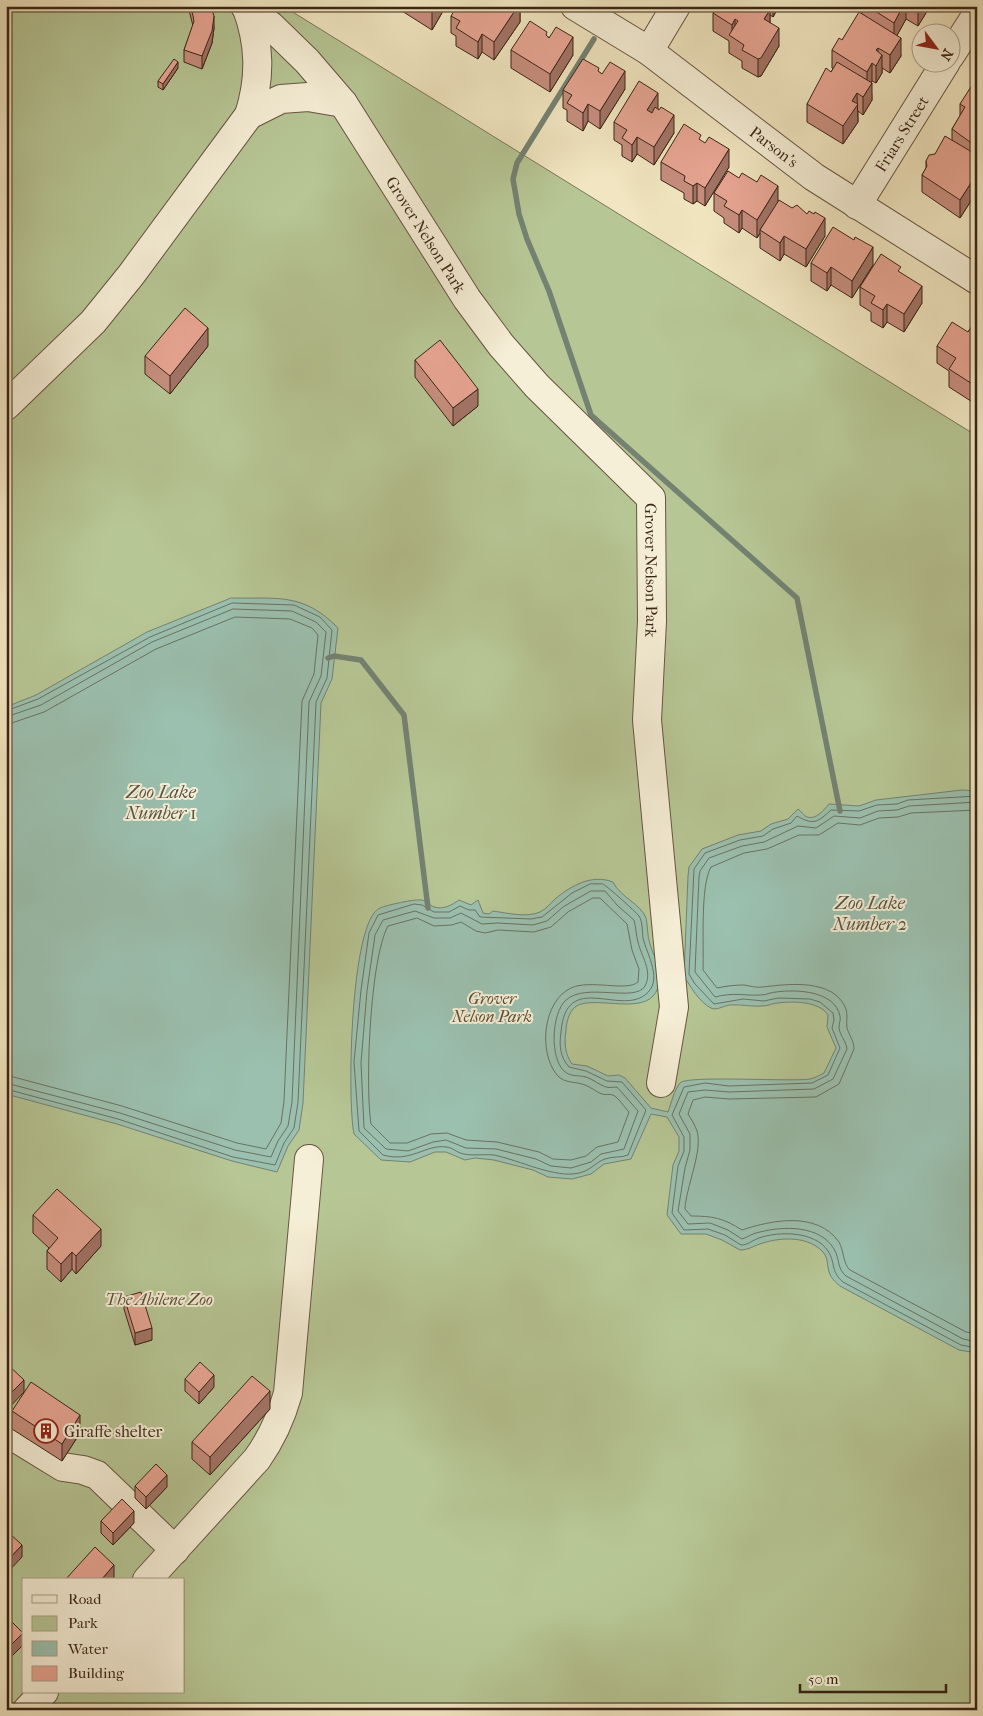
<svg xmlns="http://www.w3.org/2000/svg" width="983" height="1716" font-family="'IM FELL French Canon',serif">
<rect width="100%" height="100%" fill="#f1e6c1"/>
<filter id="stains"><feTurbulence type="fractalNoise" baseFrequency=".004" numOctaves="4"/><feColorMatrix values="0 0 0 0 .2 0 0 0 0 .09 0 0 0 0 .02 0 0 0 .5 -.17"/></filter>
<radialGradient id="worn" r=".72"><stop offset=".6" stop-color="#630" stop-opacity="0"/><stop offset="1" stop-color="#630" stop-opacity=".3"/></radialGradient>
<!-- green -->
<path fill="#b7c695" stroke="#787656" fill-rule="evenodd" d="M6,6H283L977,436V1710H6ZM24,1580H184V1692H24Z"/>
<!-- water -->
<path fill="#9bc0af" stroke="#748272" d="M231,598C277,599 303,592 338,628L332,679L321,703L303,1103L299,1130L288,1146L277,1172L232,1161L117,1124L6,1094V707L36,695L147,632Z
M962,790L977,791V1353L959,1350L840,1286C822,1272 832,1263 823,1252C808,1236 782,1237 763,1243C755,1245 749,1250 740,1250L722,1240L706,1234H681L667,1215L673,1165L679,1151V1137L667,1117L651,1114L631,1159L604,1164L591,1174L572,1179L548,1177L533,1170L494,1160L475,1158L465,1160L446,1152H435L410,1162L381,1160L354,1134C347,1102 350,920 380,908C387,905 414,899 421,900C426,900 429,905 434,907C443,910 452,905 459,900L471,905L478,900L483,913L489,914L493,911C507,913 527,918 540,912C546,909 551,903 555,899C572,885 592,874 613,882C620,897 641,904 646,918C648,926 647,936 650,944C652,952 656,958 658,966C669,1031 591,988 573,1009C568,1015 566,1025 566,1031C564,1043 565,1054 572,1064L587,1066L608,1076L619,1075L625,1078L651,1108L668,1112C671,1104 674,1090 680,1083C686,1075 791,1082 810,1079C815,1078 820,1075 824,1073L836,1048L827,1027L828,1015C819,1001 793,1001 778,1003C773,1003 768,1006 763,1006C752,1007 741,1004 729,1005C723,1006 716,1011 711,1008C699,1002 690,986 684,976L688,876L689,867L702,849L738,835L761,831L771,824L788,819L798,809C801,811 804,816 807,817C816,820 824,810 829,804L859,806L876,800Z"/>
<g fill="none" stroke-linecap="round" stroke-linejoin="round">
<!-- shore -->
<path stroke="#6a7262" stroke-width="1" d="M6,711L38,699L150,637L232,603L294,605L320,617L332,630L327,678L316,702L298,1102L294,1128L284,1143L275,1165L233,1157L118,1119L6,1089
M6,717L41,705L152,642L233,609L292,611L316,622L326,632L321,676L309,702L292,1102L288,1126L278,1141L271,1157L235,1150L120,1113L6,1083
M6,725L44,712L156,649L235,617L290,619L312,628L318,635L314,674L302,701L284,1101L281,1123L266,1149L237,1143L122,1106L6,1075
M977,796L908,800L897,804L877,805L859,811L831,810C817,823 813,825 797,816L791,823L773,829L763,836L740,840L705,853L694,869L689,974L695,984L714,1004L743,999L764,1001L778,998L810,999L820,1002L833,1013L834,1020L832,1028L840,1048L828,1075L812,1083L729,1086L705,1083L684,1087L672,1115L684,1137V1151L678,1166L672,1213L684,1230L708,1229L725,1235L741,1245C748,1245 753,1240 759,1238C779,1231 815,1231 828,1251C836,1263 830,1271 843,1282L961,1345L977,1348
M977,802L909,806L897,810L878,811L860,818L834,816L816,828L798,826L764,842L742,846L709,858L700,871L699,877L695,972L715,997C734,992 744,996 761,995C767,995 771,992 776,992C797,989 835,991 840,1016C841,1020 839,1023 839,1027C839,1034 846,1041 847,1049L833,1079L814,1089L729,1092L705,1090L688,1092L679,1114L690,1134V1150L685,1168L678,1211L688,1224L710,1223L728,1230L742,1239C748,1237 753,1233 760,1232C783,1226 820,1225 834,1249C840,1259 837,1269 846,1276L963,1339L977,1342
M977,810L911,813L898,817L879,818L860,825L838,823L819,835H799L767,849L744,853L711,867C700,886 704,946 703,970L717,988C726,986 735,985 744,985C750,986 757,988 763,987C788,984 834,978 846,1009C848,1015 846,1022 847,1028C849,1035 854,1041 854,1049L839,1084L816,1097L729,1099L705,1097L693,1100L688,1114C691,1119 695,1125 697,1131C703,1151 686,1187 685,1209L691,1216C713,1216 723,1218 742,1230C772,1220 817,1211 839,1242C844,1251 843,1264 850,1270L966,1332L977,1334
M603,884C606,885 636,912 639,916C643,922 642,932 643,938C647,955 664,981 645,995C618,1015 566,971 561,1032C559,1045 560,1057 569,1067L586,1071L607,1081L622,1082L646,1110L628,1155C621,1158 613,1156 605,1159C596,1162 590,1171 579,1173C556,1179 519,1160 494,1155C484,1154 472,1156 464,1154C457,1153 452,1147 446,1147C426,1144 411,1163 383,1155L359,1131L354,1062L361,990L369,933L378,915L414,904L422,905L434,912H449L460,906L469,910H475L480,917L531,919L542,917L572,893L590,884Z
M591,891H605L618,906L634,920C636,927 636,935 638,942C641,956 653,971 645,986C635,1003 586,982 566,1000C551,1014 550,1058 564,1071C570,1077 579,1075 586,1077C593,1079 599,1085 606,1087C610,1088 614,1087 617,1087L638,1111L624,1149L601,1154L591,1162L571,1168L551,1166L536,1159L496,1149L466,1148L446,1140L433,1142L408,1151L386,1149L364,1128L361,1063L367,991L375,935L383,920L415,911L434,918H450L461,913L482,924L497,923L533,925L547,921L563,907Z
M593,898H600L627,924L632,950L639,969L638,982C627,992 590,979 571,988C543,1001 538,1052 557,1075C565,1084 575,1081 585,1085C591,1087 596,1092 602,1094C605,1095 611,1094 613,1095C618,1097 625,1108 629,1112L618,1142L597,1147L586,1156L571,1160L553,1159L539,1152L497,1142L466,1140L447,1133L431,1134L407,1143H390L371,1124C365,1085 370,959 388,926L417,918L434,926L452,925L461,922L476,931L485,933L498,930L534,932L551,927L568,912Z"/>
<!-- stream -->
<path stroke="#748272" stroke-width="5.5" d="M594,39L517,163L513,179L519,214L527,239L549,291L591,415L797,598L840,811
M328,658L334,656L361,660L404,715L428,908"/>
<!-- minor casing -->
<g stroke="#685541" stroke-width="30">
<g id="minor">
<path id="s1" d="M245,6L271,26L307,61L343,103L467,299L501,345L537,386L651,498L652,621L647,720L674,1007L661,1083"/>
<path d="M246,6C260,43 261,77 249,115"/>
<path id="s2" d="M575,6L649,51L814,177L977,280"/>
<path d="M649,51L676,6"/>
<path d="M950,56L977,14"/>
<path id="s3" d="M857,205L946,62"/>
<path d="M6,406L93,322L131,275L249,115L281,99L308,97L343,103"/>
<path d="M6,1432L63,1467L83,1470L97,1475L175,1550"/>
<path d="M147,1580L257,1459C272,1438 281,1418 288,1393L309,1159"/>
<path d="M27,1710L44,1692"/>
</g>
</g>
<!-- minor -->
<use href="#minor" stroke="#f6efd7" stroke-width="28"/>
</g>
<!-- wall -->
<path fill="#c78e7e" stroke="#3a2516" d="M188,6H211L214,28L212,43L202,69L184,62V50L193,26Z
M394,6H446L432,30Z
M520,6V22L494,60L482,52L478,59L456,46V36L451,33V16Z
M755,6H779L773,17L770,15V23L779,46L761,76L758,77L742,68V61L729,53V41L713,31V13L752,12Z
M862,6H929V8L918,26L906,19L897,35L901,56L890,73L882,68V73L876,83L872,81L871,83L872,100L863,115L858,111V122L843,144L807,122V104L833,69L832,68V50L842,40L862,13Z
M547,36L573,55L550,92L511,68V50Z
M178,68L163,90L158,87V81Z
M599,72L625,89L600,129L588,121L583,131L567,121V110L563,108V90Z
M977,84V194L976,193L960,218L922,192V175L926,168V161L935,154L952,140V129L960,116V104Z
M658,109L674,133L654,165L637,154L632,162L622,156V145L614,140V122Z
M701,141L729,167L705,206L697,201L693,204L684,199V193L661,180V162Z
M714,193L778,200L825,236L806,267L784,254L780,261L760,248V233L757,238L742,228L739,233L724,223V218L714,211Z
M854,240L873,265L852,298L831,285L827,291L811,281V263Z
M901,273L922,303L904,332L887,322L883,328L871,321V312L860,305V287Z
M977,319V405L949,387V371L937,363V346L968,332Z
M208,346L170,394L145,374V356Z
M415,360L478,406L453,426L415,377Z
M33,1215L101,1246L76,1274L72,1269L61,1282L47,1269V1251L49,1248L33,1233Z
M124,1297L152,1340L135,1345L124,1309Z
M185,1379L214,1387L199,1404L185,1391Z
M270,1409L210,1475L192,1459V1442Z
M12,1411L80,1433L62,1461L12,1429Z
M135,1486L167,1487L146,1509L135,1498Z
M101,1521L134,1523L113,1545L101,1533Z"/>
<!-- shaded-wall -->
<path fill="#a27467" stroke="#3a2516" d="M435,6H446L432,30V12Z
M518,6H520V22L494,60V42Z
M773,6H779L773,17Z
M903,6H906V19L894,41V23Z
M919,6H929V8L918,26V9Z
M770,10V28L764,19Z
M214,16V28L212,43L202,69V56Z
M735,19V37H732V25Z
M779,28V46L761,76L758,77V59Z
M482,34V52L478,59V42Z
M573,37V55L550,92V74Z
M901,38V56L890,73V55Z
M878,48V62L882,55V73L876,83V50Z
M178,62V68L163,90V84Z
M872,63V81L867,90V72Z
M625,71V89L600,129V111Z
M872,83V100L863,115V97Z
M658,93V111L647,128V110Z
M857,93L858,122L843,144V126L852,101Z
M588,104V121L583,131V113Z
M674,115V133L654,165V147Z
M637,137V154L632,162V145Z
M729,149V167L705,206V188Z
M976,175V193L960,218V200Z
M697,183V201L693,204V186Z
M778,186V204L760,230V233L757,238V220Z
M742,210V228L739,233V215Z
M825,218V236L806,267V249Z
M784,236V254L780,261V243Z
M873,247V265L852,298V281Z
M831,267V285L827,291V273Z
M922,286V303L904,332V314Z
M887,304V322L883,328V310Z
M208,328V346L170,394V376Z
M478,389V406L453,426V408Z
M101,1229V1246L76,1274V1256Z
M72,1252V1269L61,1282V1264Z
M152,1328V1340L135,1345V1333Z
M214,1375V1387L199,1404V1392Z
M24,1380V1392L6,1411V1398Z
M270,1391V1409L210,1475V1457Z
M80,1415V1433L62,1461V1444Z
M167,1475V1487L146,1509V1497Z
M134,1511V1523L113,1545V1533Z
M22,1545V1557L6,1574V1562Z
M114,1565V1580H101Z
M23,1633V1645L6,1662V1650Z"/>
<!-- building -->
<path fill="#e7a593" stroke="#3a2516" d="M191,6H211L214,16L212,31L202,56L184,50L194,21Z
M423,6H435L432,12Z
M457,6H518L494,42L482,34L478,42L456,28L460,21L451,16Z
M718,6H743L752,12L755,6H763L770,10L764,19L779,28L761,58L758,59L742,50L744,45L729,35L738,21L735,19L732,25L713,13Z
M867,6H903L894,23Z
M859,12L901,38L890,55L878,48L876,50L882,55L876,66L872,63L867,72L832,50L839,38L842,40Z
M530,21L547,32L546,35L549,38L556,27L573,37L550,74L511,50Z
M174,59L178,62L163,84L158,81Z
M583,59L599,68L598,71L602,74L610,62L625,71L600,111L588,104L583,113L567,103L572,95L563,90Z
M837,62L872,83L863,97L857,93L852,101L858,104L843,126L807,104L826,68L831,72Z
M639,81L658,93L647,110L652,113L655,107L659,110L661,107L674,115L654,147L637,137L632,145L622,138L627,130L614,122Z
M974,82L977,84V147L952,129L965,107L960,104Z
M684,124L701,135L699,139L705,143L709,137L729,149L705,188L697,183L693,186L684,181L685,176L661,162Z
M945,136L977,155V176L976,175L960,200L922,175L927,166L926,161L929,155L935,154Z
M728,171L739,178L742,173L757,182L761,175L778,186L757,220L742,210L739,215L724,206L727,201L714,193Z
M779,200L792,208L797,205L807,214L809,211L814,214L815,212L825,218L806,249L784,236L780,243L760,230Z
M833,227L854,240L855,237L873,247L852,281L831,267L827,273L811,263Z
M881,254L901,267L898,271L922,286L904,314L887,304L883,310L871,303L875,296L860,287Z
M185,308L208,328L170,376L145,356Z
M977,319V387L949,369L956,358L937,346L952,322L968,332Z
M440,340L478,389L453,408L415,360Z
M57,1189L101,1229L76,1256L72,1252L61,1264L47,1251L58,1238L33,1215Z
M141,1292L152,1328L135,1333L124,1297Z
M200,1362L214,1375L199,1392L185,1379Z
M6,1363L24,1380L6,1398Z
M252,1376L270,1391L210,1457L192,1442Z
M31,1382L80,1415L62,1444L12,1411Z
M156,1464L167,1475L146,1497L135,1486Z
M122,1499L134,1511L113,1533L101,1521Z
M7,1531L22,1545L6,1562V1532Z
M95,1547L114,1565L101,1580H65Z
M11,1621L23,1633L6,1650V1625Z"/>
<!-- icons -->
<defs>
<g id="building-ring" transform="scale(1.25)"><circle r="9.5" fill="#f6efd7" stroke="#8f2418" stroke-width="1.5"/><path d="M-4-6H4V6H1V3H-1V6H-4ZM-2.5-4.3h1.7v1.8h-1.7ZM.8-4.3h1.7v1.8H.8ZM-2.5-1h1.7V.8h-1.7ZM.8-1h1.7V.8H.8Z" fill="#8f2418"/></g>
</defs>
<g fill-rule="evenodd">
<use href="#building-ring" x="46" y="1431"/>
</g>
<g text-anchor="middle" dominant-baseline="central" stroke-width="4" stroke-linejoin="round" paint-order="stroke">
<!-- street labels -->
<g font-size="16" fill="#3a2516" stroke="#f6efd7">
<text stroke="none"><textPath href="#s3" startOffset="84">Friars Street</textPath></text>
<text stroke="none"><textPath href="#s2" startOffset="244">Parson's</textPath></text>
<text stroke="none"><textPath href="#s1" startOffset="294">Grover Nelson Park</textPath></text>
<text stroke="none"><textPath href="#s1" startOffset="714">Grover Nelson Park</textPath></text>
</g>
<!-- park labels -->
<g font-size="16" font-style="italic" fill="#594d36" stroke="#f6efd7">
<text x="492" y="998">Grover<tspan x="492" dy="18">Nelson Park</tspan></text>
<text x="159" y="1299">The Abilene Zoo</text>
</g>
<!-- poi labels -->
<g font-size="16" fill="#3a2516" stroke="#f6efd7" text-anchor="start">
<text x="64" y="1431">Giraffe shelter</text>
</g>
<!-- water labels -->
<g font-size="18" font-style="italic" fill="#575444" stroke="#f6efd7">
<text x="161" y="792">Zoo Lake<tspan x="161" dy="21">Number 1</tspan></text>
<text x="870" y="903">Zoo Lake<tspan x="870" dy="21">Number 2</tspan></text>
</g>
</g>
<!-- margin -->
<rect width="983" height="1716" fill="none" stroke="#f1e6c1" stroke-width="25"/>
<rect x="8" y="8" width="968" height="1701" fill="none" stroke="#3a2516" stroke-width="2.5"/>
<rect x="12" y="12" width="958" height="1691" fill="none" stroke="#3a2516"/>
<!-- legend -->
<rect x="22" y="1578" width="162" height="115" fill="#f6efd7" stroke="#ab9e8a"/>
<rect x="32" y="1595" width="25" height="8" fill="#f6efd7" stroke="#ab9e8a"/>
<text x="68" y="1604" font-size="15" fill="#3a2516">Road</text>
<rect x="32" y="1616" width="25" height="15" fill="#b7c695" stroke="#ab9e8a"/>
<text x="68" y="1628" font-size="15" fill="#3a2516">Park</text>
<rect x="32" y="1641" width="25" height="15" fill="#9bc0af" stroke="#ab9e8a"/>
<text x="68" y="1654" font-size="15" fill="#3a2516">Water</text>
<rect x="32" y="1666" width="25" height="15" fill="#e7a593" stroke="#ab9e8a"/>
<text x="68" y="1678" font-size="15" fill="#3a2516">Building</text>
<!-- north arrow -->
<g transform="translate(936 48) rotate(122)"><circle r="24" fill="#f6efd7" stroke="#ab9e8a"/>
<path d="M0-4L9 19L0 12L-9 19Z" fill="#8f2418"/>
<text y="-8" font-size="14" font-weight="bold" text-anchor="middle" fill="#3a2516">N</text>
</g>
<!-- scale -->
<path d="M800 1684v8h146v-8" fill="none" stroke="#3a2516" stroke-width="2.5"/>
<text x="808" y="1684" font-size="15" fill="#3a2516" stroke="#f6efd7" stroke-width="4" paint-order="stroke">50 m</text>
<rect width="100%" height="100%" filter="url(#stains)"/>
<rect width="100%" height="100%" fill="url(#worn)"/>
</svg>
